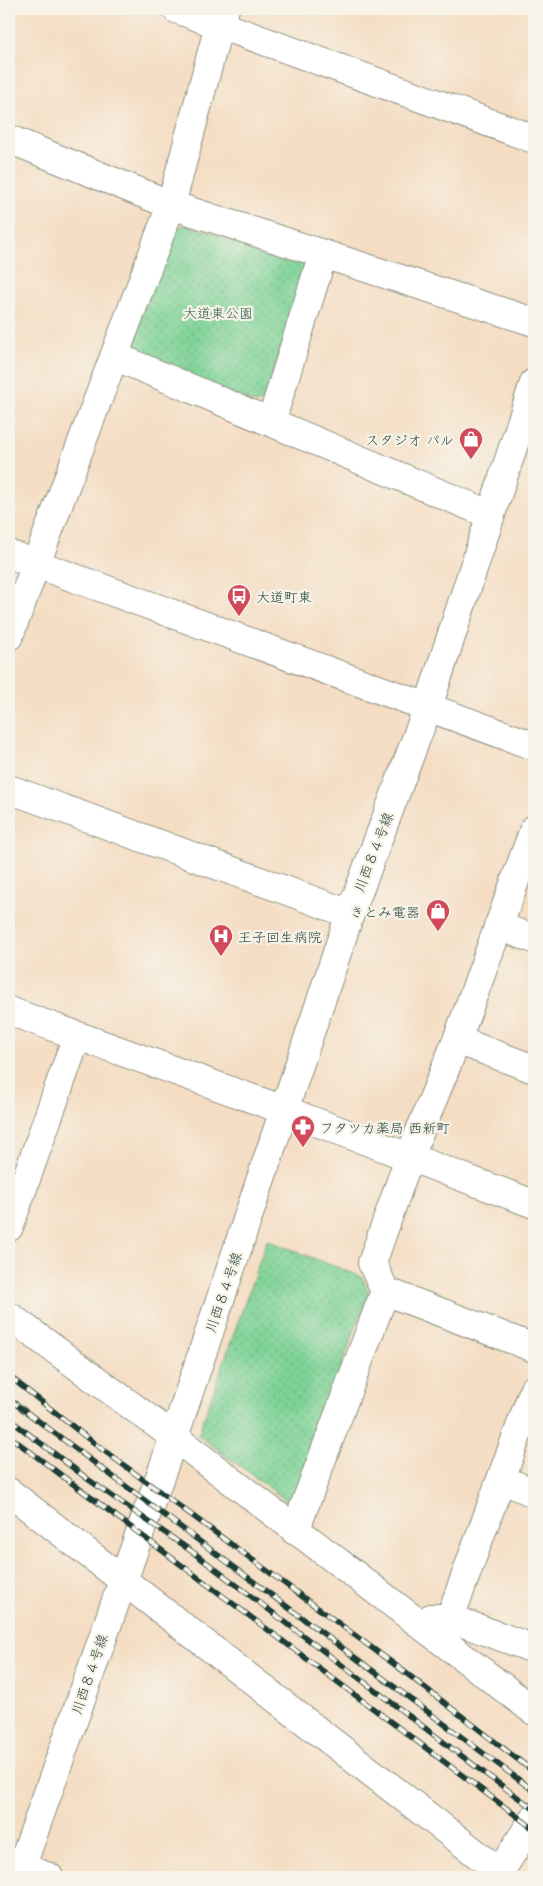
<svg xmlns="http://www.w3.org/2000/svg" width="543" height="1886" font-family="Mali,'Klee One',sans-serif">
<defs>
<pattern id="park-dots" width="8" height="8" patternUnits="userSpaceOnUse" patternTransform="scale(1.25)"><rect width="8" height="8" fill="#7dd296"/><path d="M2 2h.1M6 6h.1" fill="none" stroke="#66ac7b" stroke-width="1.8" stroke-linecap="round"/></pattern>
</defs>
<rect width="100%" height="100%" fill="#f7f3e8"/>
<filter id="ink" filterUnits="userSpaceOnUse"><feTurbulence type="fractalNoise" baseFrequency=".02" numOctaves="2"/><feDisplacementMap in="SourceGraphic" scale="10" xChannelSelector="R" yChannelSelector="G"/><feConvolveMatrix kernelMatrix="1 2 1 2 8 2 1 2 1" color-interpolation-filters="sRGB"/></filter>
<filter id="wash" filterUnits="userSpaceOnUse"><feTurbulence type="fractalNoise" baseFrequency=".0096" numOctaves="4" result="noise"/><feDisplacementMap in="SourceGraphic" scale="20" xChannelSelector="R" yChannelSelector="G"/><feGaussianBlur stdDeviation="1.12" result="paint"/><feColorMatrix in="noise" values="0 0 0 0 0 0 0 0 0 0 0 0 0 0 0 0 0 1.4 0 .05"/><feComposite in="paint" operator="in"/></filter>
<g filter="url(#wash)">
<rect width="100%" height="100%" fill="#f4ddc3"/>
<!-- park -->
<path fill="url(#park-dots)" stroke="#4e8865" d="M186,225L302,260L306,273L263,402L254,403L135,356L132,344L173,228Z
M267,1240L362,1277L369,1292L291,1504L198,1435Z"/>
</g>
<g filter="url(#ink)">
<g fill="none" stroke-linecap="round" stroke-linejoin="round">
<!-- minor casing -->
<g stroke="#8a8d7c" stroke-width="30">
<path id="minor" d="M176,9L534,139
M9,139L171,205L534,322
M114,356L491,515
M271,422L323,254
M9,554L534,746
M9,636L171,205L219,25L225,9
M9,789L350,914
M498,926L534,939
M9,1011L284,1110L534,1204
M457,1040L534,1069
M9,1227L77,1036
M385,1291L534,1348
M9,1316L174,1437L534,1711
M501,1479L534,1493
M9,1492L500,1872
M295,1531L385,1291L372,1263L409,1158L457,1040L534,829
M431,1618H450L534,1649
M450,1618L534,1389
M9,1863L49,1877
M18,1877L174,1437L350,914L428,707L534,383
M498,1877L500,1872L534,1818"/>
</g>
<!-- minor -->
<use href="#minor" stroke="#fff" stroke-width="28"/>
<!-- rail casing -->
<g stroke="#1f3d34" stroke-width="5.5">
<path id="rail" d="M9,1376L95,1444L402,1670L534,1772
M9,1399L534,1791
M9,1419L89,1480L194,1553L483,1772L534,1809
M9,1436L534,1829"/>
</g>
<!-- rail -->
<use href="#rail" stroke="#f7f3e8" stroke-width="4" stroke-dasharray="11" stroke-linecap="butt"/>
</g>
</g>
<!-- icons -->
<defs>
<g id="shop-pin" transform="scale(1.25)"><path d="M0 17L-7.5 6A9.5 9.5 0 1 1 7.5 6Z" fill="#d1495b" stroke="#f7f3e8"/><path d="M-5-2.5h2.3a2.7 3.5 0 0 1 5.4 0H5L5.5 6h-11ZM-1.5-2.5h3a1.5 2.3 0 0 0-3 0Z" fill="#fff"/></g>
<g id="bus-pin" transform="scale(1.25)"><path d="M0 17L-7.5 6A9.5 9.5 0 1 1 7.5 6Z" fill="#d1495b" stroke="#f7f3e8"/><path d="M-5-6H5V4H4V6H2V4H-2V6H-4V4H-5ZM-3.5-4V0h7V-4ZM-3.5 1.2v1.5H-2V1.2ZM2 1.2v1.5H3.5V1.2Z" fill="#fff"/></g>
<g id="hospital-pin" transform="scale(1.25)"><path d="M0 17L-7.5 6A9.5 9.5 0 1 1 7.5 6Z" fill="#d1495b" stroke="#f7f3e8"/><path d="M-5-5h3v3.5h4V-5h3V5h-3V1.5h-4V5h-3Z" fill="#fff"/></g>
<g id="pharmacy-pin" transform="scale(1.25)"><path d="M0 17L-7.5 6A9.5 9.5 0 1 1 7.5 6Z" fill="#d1495b" stroke="#f7f3e8"/><path d="M-2-6h4v4h4v4h-4v4h-4v-4h-4v-4h4Z" fill="#fff"/></g>
</defs>
<g fill-rule="evenodd">
<use href="#shop-pin" x="471" y="439"/>
<use href="#bus-pin" x="239" y="596"/>
<use href="#shop-pin" x="438" y="911"/>
<use href="#hospital-pin" x="221" y="936"/>
<use href="#pharmacy-pin" x="303" y="1127"/>
</g>
<g text-anchor="middle" dominant-baseline="central" stroke-width="4.5" stroke-linejoin="round" paint-order="stroke">
<!-- park labels -->
<g font-size="14" fill="#325b48" stroke="#f7f3e8">
<text x="218" y="312">大道東公園</text>
</g>
<!-- poi labels -->
<g font-size="14" fill="#1f3d34" stroke="#f7f3e8" text-anchor="start">
<text x="454" y="439" text-anchor="end">スタジオ パル</text>
<text x="256" y="596">大道町東</text>
<text x="420" y="911" text-anchor="end">きとみ電器</text>
<text x="238" y="936">王子回生病院</text>
<text x="320" y="1127">フタツカ薬局 西新町</text>
</g>
<!-- street labels -->
<g font-size="14" fill="#1f3d34" stroke="#f7f3e8">
<text transform="translate(373 852) rotate(-69)">川西８４号線</text>
<text transform="translate(223 1292) rotate(-71)">川西８４号線</text>
<text transform="translate(89 1674) rotate(-71)">川西８４号線</text>
</g>
</g>
<!-- margin -->
<rect width="543" height="1886" fill="none" stroke="#f7f3e8" stroke-width="30"/>
</svg>
